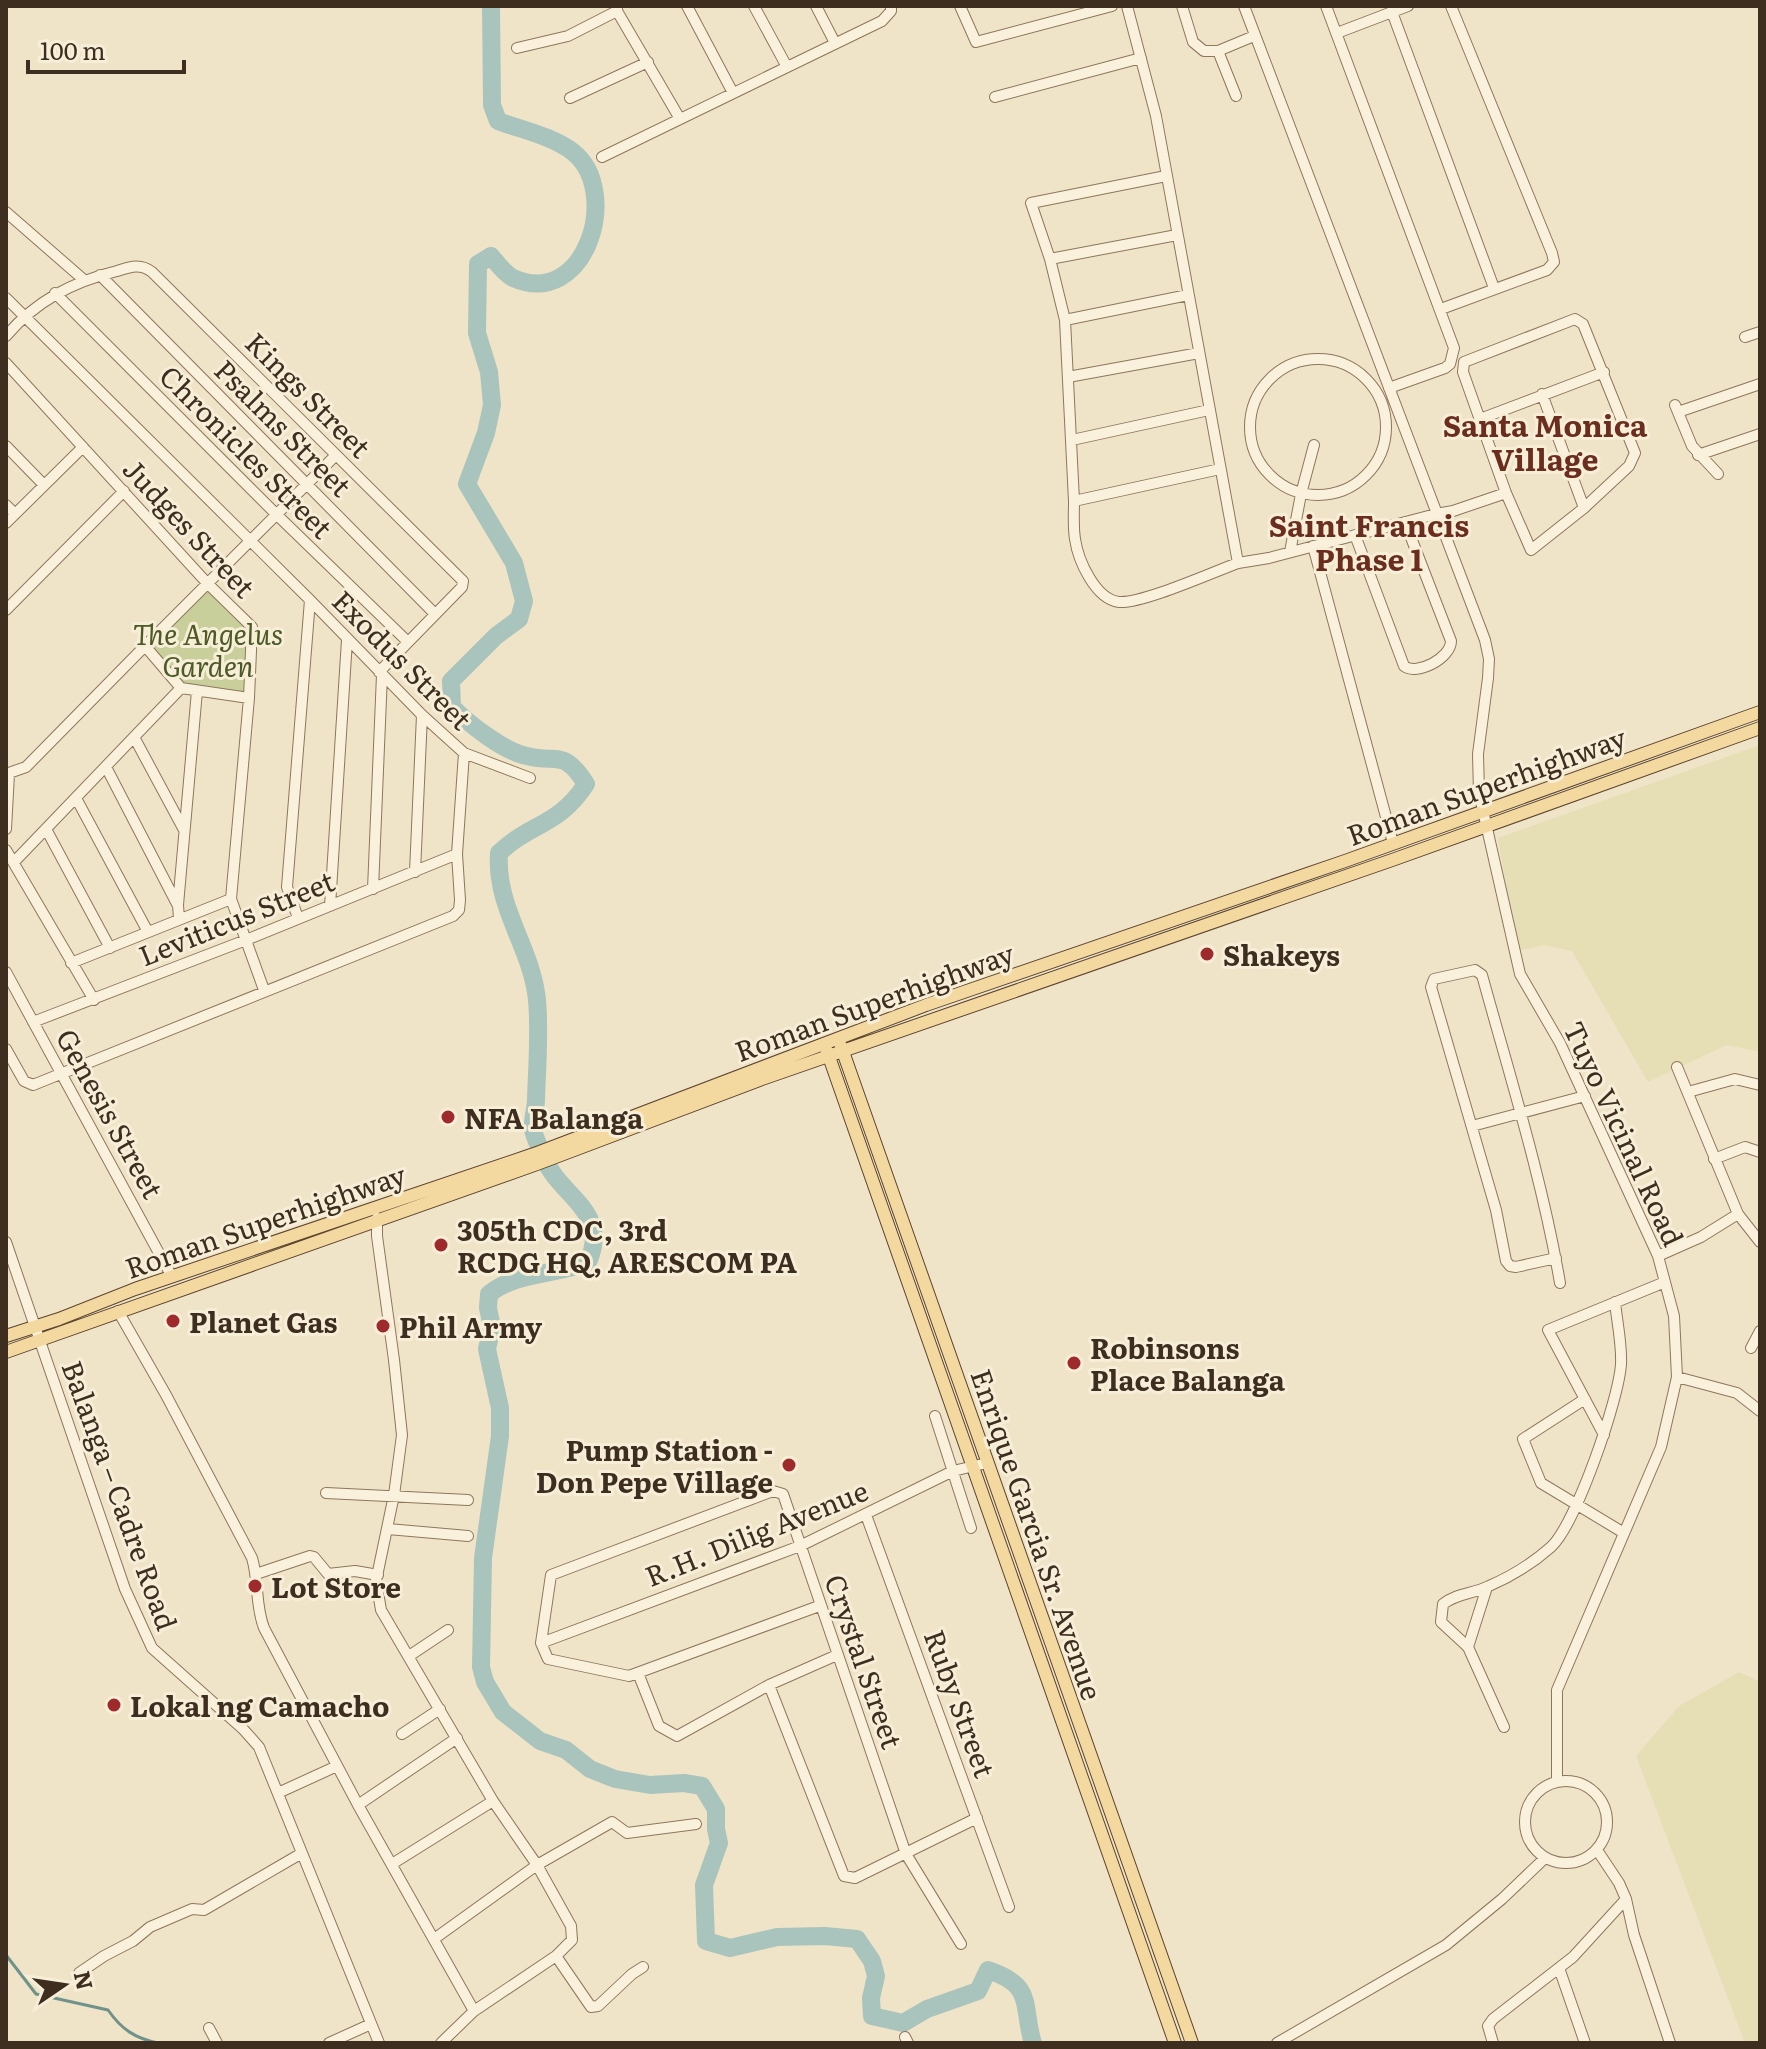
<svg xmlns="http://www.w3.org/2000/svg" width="1766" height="2049" font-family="Literata,serif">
<rect width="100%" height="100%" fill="#f0e4c8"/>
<!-- farmland -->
<path fill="#e6deb5" d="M1760,745V1052L1727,1045L1648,1082L1572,951L1545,945L1517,951L1498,838Z
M1739,1672L1760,1682V2043H1745L1636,1756L1679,1706Z"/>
<!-- green -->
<path fill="#c9cf9b" d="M210,586L251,628L247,696L184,686L149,650Z"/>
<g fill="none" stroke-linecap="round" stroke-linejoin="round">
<!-- stream -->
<path stroke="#6f938a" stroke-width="3" d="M6,1955L36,1994L108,2010C122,2030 135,2038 158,2043"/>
<!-- river -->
<path stroke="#a9c4bc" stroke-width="18" d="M491,6L492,105L498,121C522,130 552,136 573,152C622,191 586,310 513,278C505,274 497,263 491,256L478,264L477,333L489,372L492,405L486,433L467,484L514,563L524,601L519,619L496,636L451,681L452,707C469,724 503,751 527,756C558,764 563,748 586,784C559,826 530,823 499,853C495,907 532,948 537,1000C540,1033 537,1066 536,1099C536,1108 532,1120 533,1129C534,1138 541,1149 544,1158C560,1197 611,1211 588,1262C557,1275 516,1272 489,1294L488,1308L492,1327L487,1349L500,1408V1436L483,1558L481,1667L485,1682L503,1712L540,1741L566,1750L590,1769L615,1779L650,1785L684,1783L702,1786L716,1809V1829L719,1843L704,1885L706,1941L730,1948L777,1937L825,1936L857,1939L872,1961L876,1976L871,1998L872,2016L903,2023L927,2009L978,1991L988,1970C1036,1986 1021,2005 1033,2043"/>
<!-- minor casing -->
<g stroke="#8d765c" stroke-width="12">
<path id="minor" d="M687,6L733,93
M754,6L787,67
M816,6L835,43
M960,6L976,42L1112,6
M1127,6L1156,116L1238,563L1269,558L1436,514L1453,511L1506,493
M1182,6L1193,42L1204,51H1218L1236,96
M1244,6L1485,640L1489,659L1488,678L1478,754L1479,793L1520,974L1560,1043L1658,1256L1674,1316L1677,1377L1737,1393L1760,1411
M1326,6L1454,348L1450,364L1445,368L1389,388
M1408,6L1392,12L1494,288
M617,11L680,119
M1337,33L1392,12
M517,48L568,36L617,11V6
M1218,51L1254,36
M995,97L1141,58
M570,98L648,62
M602,157L882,21L891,11V6
M1166,176L1031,203L1050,259L1177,235
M6,212L84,280
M1050,259L1065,320L1074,501L1220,469
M100,275L434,613
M55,293L276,514L407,641
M6,298L310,600L422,715L464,753L457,854L460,900L459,910L453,916L33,1085L24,1081L6,1049
M1441,309L1547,270L1554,262L1552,253L1451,6
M1575,319L1583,324L1635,453L1629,466L1584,508L1531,550L1506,493L1463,372L1464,362Z
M1065,320L1188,295
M6,336C36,301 72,282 117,271C130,267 140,263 152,272L463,581L462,587L379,672
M1745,337L1760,332
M1250 427a68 68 0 1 1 136 0a68 68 0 1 1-136 0Z
M6,363L207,583L252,627L249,698L231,899L264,990
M1068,377L1199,353
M1542,394L1584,508
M1675,405L1692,446L1718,474
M1678,412L1760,384
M1480,419L1604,372
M1072,440L1209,410
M6,446L44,485
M1698,455L1760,434
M1074,501C1074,513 1073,527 1075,539C1078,560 1095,599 1119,602C1142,604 1213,572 1238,563
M6,505L15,514
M6,523L83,447
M1355,535L1404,666C1417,676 1451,658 1451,641L1405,522
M1313,546L1393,843
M1290,552L1301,494L1314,445
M6,610L124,491
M145,646L336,455
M181,688L249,698
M134,737L184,830
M464,753L530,778
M106,767L177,904
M6,774L26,767L145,646L181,688L15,861
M76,798L148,932
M6,829L9,774
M46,829L110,948
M6,850L94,1000
M415,872L422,715
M373,889L382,675
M330,906L347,640
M298,918L287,887L310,600
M179,919L178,905L197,691
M71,963L231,899
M6,972L172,1277
M33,1022L246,940L457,854
M1677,1067L1738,1214L1760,1242
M1688,1092L1735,1079L1760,1085
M1472,1126L1585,1096
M1714,1159L1745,1147L1760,1152
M377,1218V1236L394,1360L402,1435L394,1495L376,1581L381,1610L493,1801L537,1865L434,1939
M6,1242L125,1589L152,1648L243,1729L259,1747L379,2043
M1658,1256L1701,1237L1738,1214
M1556,1258L1516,1267L1510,1266L1506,1261L1496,1210L1431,987L1434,979L1475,970L1482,975C1510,1077 1542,1178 1560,1283
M118,1311L166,1395L252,1558C259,1581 255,1605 264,1628L358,1805L474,2011L441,2043
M1751,1348L1760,1331
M1585,1399L1523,1439L1541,1483L1624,1533
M935,1416L971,1528
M1604,1435L1548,1330L1665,1282
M326,1493L468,1500
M866,1515L1009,1907
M388,1529L468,1536
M256,1574L310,1556L314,1557L328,1574L355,1571L378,1575
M819,1606L629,1676L548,1659L541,1643L551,1575L773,1491L783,1494L906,1854L961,1944
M541,1643L800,1546L953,1471L987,1463
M1468,1647L1487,1587
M409,1656L448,1630
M638,1673L659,1726L677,1736L769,1685L837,1655
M769,1685L844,1876L855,1878L977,1818
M1504,1727L1468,1647L1441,1622L1443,1604C1457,1593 1473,1594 1489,1586C1510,1577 1534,1562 1551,1547C1576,1524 1619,1399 1621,1364C1622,1344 1617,1322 1615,1302
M402,1734L440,1709
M1525 1822a41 41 0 1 1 82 0a41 41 0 1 1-82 0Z
M1557,1781V1690L1661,1447L1677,1377
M278,1793L337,1766
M358,1805L457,1738
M1597,1850L1619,1883L1626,1899L1634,1935L1670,2043
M392,1864L493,1801
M556,1956L591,2007L598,2006L632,1974L643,1967
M1559,1968L1585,2043
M79,1973L104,1956L133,1941L150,1927L192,1909L204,1910L302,1853
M474,2011L556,1956L572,1940L571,1926L537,1865L612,1822L627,1833L696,1824
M209,2028L217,2043
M905,2037L908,2043
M329,2043L371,2024
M1277,2043L1446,1945L1502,1899L1545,1858
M1493,2043L1488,2026L1493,2019L1573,1957L1626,1899"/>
</g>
<!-- major casing -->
<g stroke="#5b4430" stroke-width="14">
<path id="major" d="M841,1046L1192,2043
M827,1051L1175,2043
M6,1336L59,1319L135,1289L534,1154L926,1005L1345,861L1760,712
M6,1352L537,1164L762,1079L1395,859L1760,728"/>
</g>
<!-- minor -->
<use href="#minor" stroke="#faf1dc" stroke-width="10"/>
<!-- major -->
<use href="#major" stroke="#f3d9a0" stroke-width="12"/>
</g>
<!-- markers -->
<g fill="#9e2a2b" stroke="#f7eed8" stroke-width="3">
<circle cx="1207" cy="954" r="8"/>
<circle cx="448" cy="1117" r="8"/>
<circle cx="441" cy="1245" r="8"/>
<circle cx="173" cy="1321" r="8"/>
<circle cx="383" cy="1326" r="8"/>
<circle cx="1074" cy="1363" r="8"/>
<circle cx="789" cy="1465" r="8"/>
<circle cx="255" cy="1586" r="8"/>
<circle cx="114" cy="1705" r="8"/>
</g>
<g text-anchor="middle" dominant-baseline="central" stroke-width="6" stroke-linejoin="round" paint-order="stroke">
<!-- street labels -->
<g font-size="28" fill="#3d2e20" stroke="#f7eed8">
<text transform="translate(309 394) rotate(45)">Kings Street</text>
<text transform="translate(284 427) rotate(45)">Psalms Street</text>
<text transform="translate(247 451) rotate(45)">Chronicles Street</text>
<text transform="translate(190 527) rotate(47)">Judges Street</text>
<text transform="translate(403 659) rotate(45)">Exodus Street</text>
<text transform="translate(1486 785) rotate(-20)">Roman Superhighway</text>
<text transform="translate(236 917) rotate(-22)">Leviticus Street</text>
<text transform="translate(874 1001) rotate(-20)">Roman Superhighway</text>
<text transform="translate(111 1113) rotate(61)">Genesis Street</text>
<text transform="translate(1625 1133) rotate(65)">Tuyo Vicinal Road</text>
<text transform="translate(265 1220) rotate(-19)">Roman Superhighway</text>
<text transform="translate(121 1495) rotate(70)">Balanga – Cadre Road</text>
<text transform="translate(756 1532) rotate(-22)">R.H. Dilig Avenue</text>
<text transform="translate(1038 1534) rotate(71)">Enrique Garcia Sr. Avenue</text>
<text transform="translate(865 1661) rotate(71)">Crystal Street</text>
<text transform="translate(961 1703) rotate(70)">Ruby Street</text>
</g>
<!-- park labels -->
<g font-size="28" font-style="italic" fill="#4d5a26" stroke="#f7eed8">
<text x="208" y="633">The Angelus<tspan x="208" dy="32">Garden</tspan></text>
</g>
<!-- poi labels -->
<g font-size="28" font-weight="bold" fill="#3d2e20" stroke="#f7eed8" text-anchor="start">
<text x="1223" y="954">Shakeys</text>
<text x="464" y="1117">NFA Balanga</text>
<text x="457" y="1229">305th CDC, 3rd<tspan x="457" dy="32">RCDG HQ, ARESCOM PA</tspan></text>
<text x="189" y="1321">Planet Gas</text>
<text x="399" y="1326">Phil Army</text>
<text x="1090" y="1347">Robinsons<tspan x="1090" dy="32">Place Balanga</tspan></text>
<text x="773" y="1449" text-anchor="end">Pump Station -<tspan x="773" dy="32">Don Pepe Village</tspan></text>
<text x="271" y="1586">Lot Store</text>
<text x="130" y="1705">Lokal ng Camacho</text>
</g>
<!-- neighbourhood labels -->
<g font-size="30" font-weight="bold" fill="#6b2e1e" stroke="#f7eed8">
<text x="1545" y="424">Santa Monica<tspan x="1545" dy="34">Village</tspan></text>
<text x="1369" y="524">Saint Francis<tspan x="1369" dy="34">Phase 1</tspan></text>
</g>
</g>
<!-- border -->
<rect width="1766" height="2049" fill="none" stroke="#3d2e20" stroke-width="16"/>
<!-- north arrow -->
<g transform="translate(64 1985) rotate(77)" stroke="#f7eed8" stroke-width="6" paint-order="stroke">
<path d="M0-6L14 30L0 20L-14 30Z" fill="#3d2e20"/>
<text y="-12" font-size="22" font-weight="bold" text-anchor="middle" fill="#3d2e20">N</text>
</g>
<!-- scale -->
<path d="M28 60v12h156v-12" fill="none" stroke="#3d2e20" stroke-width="4"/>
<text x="40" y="60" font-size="24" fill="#3d2e20" stroke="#f7eed8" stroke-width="6" paint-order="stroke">100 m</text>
</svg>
